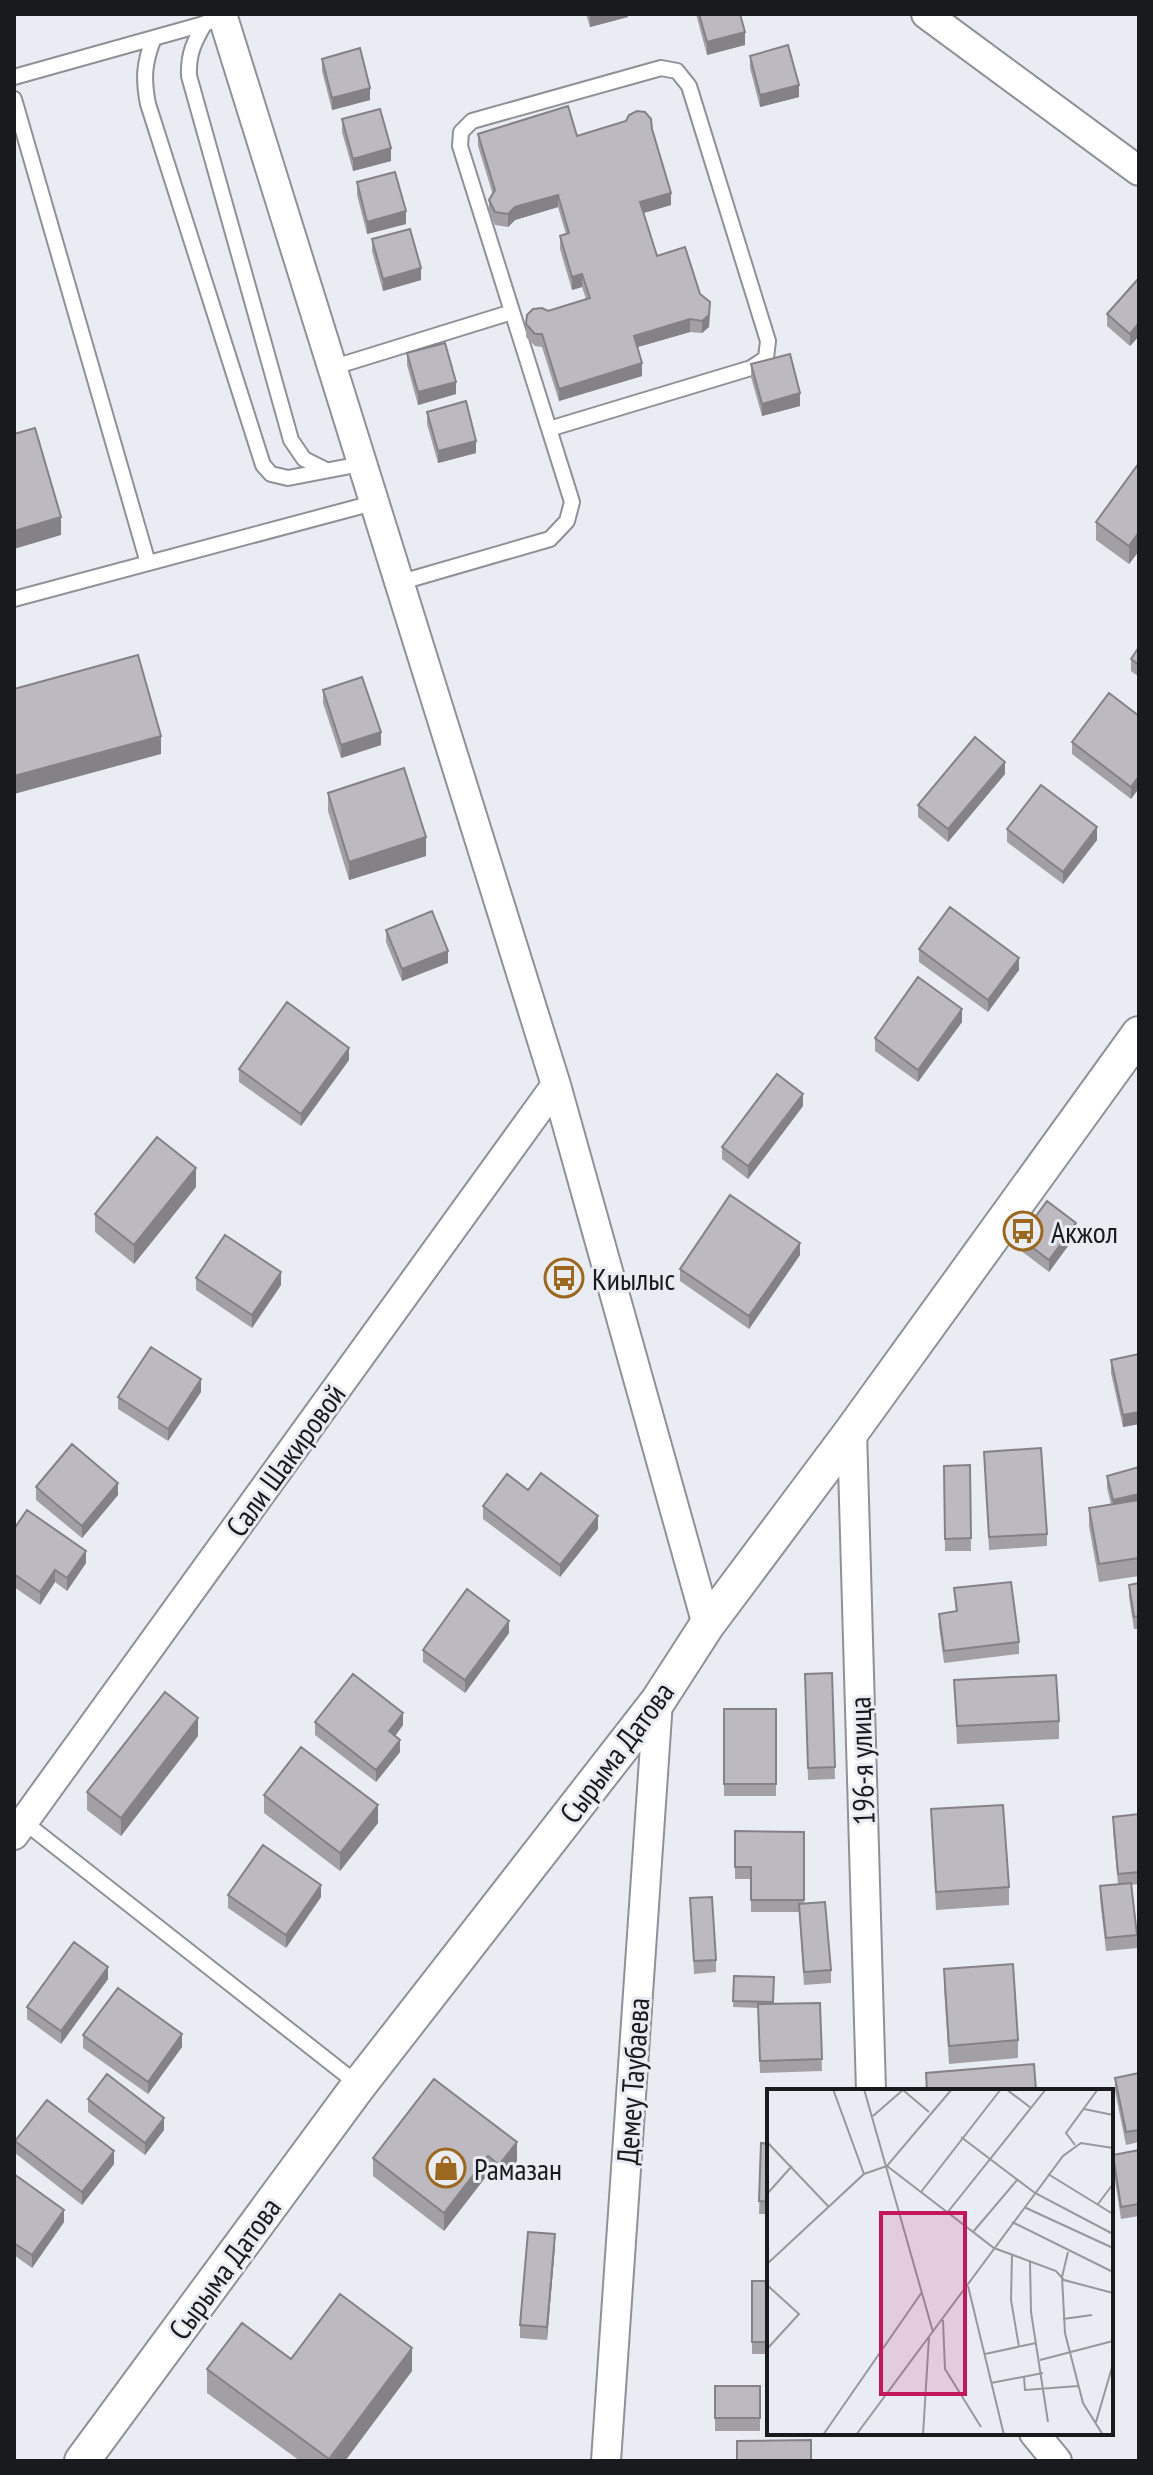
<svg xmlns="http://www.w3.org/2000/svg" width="1153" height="2475" font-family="'PT Sans Narrow',sans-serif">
<rect width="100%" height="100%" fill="#e9ecf2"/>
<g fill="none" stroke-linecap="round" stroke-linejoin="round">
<!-- service casing -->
<g stroke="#8f9197" stroke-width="18">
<path id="service" d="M205,23C194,42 188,54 189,76L291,440L304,459L326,470
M154,38C144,62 143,79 148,104L263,465L271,474L288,478L361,464
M14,77L207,23
M14,99L148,563
M331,368L512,312
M398,583L550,539L567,521L572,502L460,146L461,132L472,121L661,68L677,71L689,86L768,341L766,358L751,368L549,429
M14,599L373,503
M23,1821L359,2085"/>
</g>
<!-- minor casing -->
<g stroke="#8f9197" stroke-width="32">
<path id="minor" d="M222,14L556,1085L707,1625
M926,14L1139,171
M852,1431L871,2091
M14,1835L556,1085
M1034,2433L1057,2461
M606,2461L658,1701"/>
</g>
<!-- tertiary casing -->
<g stroke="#8f9197" stroke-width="38">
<path id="tertiary" d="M82,2461L359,2085L658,1701L707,1625L852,1431L1139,1034"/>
</g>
<!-- service -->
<use href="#service" stroke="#fff" stroke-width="14"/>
<!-- minor -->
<use href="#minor" stroke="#fff" stroke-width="28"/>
<!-- tertiary -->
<use href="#tertiary" stroke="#fff" stroke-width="34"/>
</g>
<!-- wall -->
<path fill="#a2a0a5" d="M586,14H628V17L590,27Z
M696,14H740L745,45L707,55Z
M750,56L799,97L760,107L750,68Z
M322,59L370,100L332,110L322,71Z
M342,119L391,161L353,171L342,132Z
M652,129L671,205L644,213L657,256L700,294L710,315L709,327L702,333L690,332L638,347L642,376L559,401L542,347L535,346L526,337V324L548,311L586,299L582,287L572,290L560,249V236L566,234L558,207L515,220L508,227L495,225L489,212V200L493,195L478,146V134L577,136Z
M357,182L406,224L367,234L357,195Z
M372,239L421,280L383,291L372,251Z
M1139,278V336L1130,346L1107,326V314Z
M407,353L456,394L418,405L407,365Z
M751,364L800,406L762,416L751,377Z
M427,412L476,453L438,463L427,424Z
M1139,463V551L1129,564L1096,540V522Z
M1139,647V677L1131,671V659Z
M323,690L381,745L341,758L323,703Z
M1139,716V788L1131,799L1072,754V742Z
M1005,774L948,842L918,817V805Z
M328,793L426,856L349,880L328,811Z
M1007,829L1097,840L1063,884L1007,842Z
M386,930L448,963L402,981L386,942Z
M919,949L1019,970L988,1012L919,962Z
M962,1022L918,1082L875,1051V1038Z
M349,1060L301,1126L239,1082V1069Z
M803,1106L748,1179L722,1159V1147Z
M196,1187L134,1264L95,1232V1214Z
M1076,1235L1049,1272L1020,1250V1238Z
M800,1255L749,1329L680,1281V1269Z
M196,1278L281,1285L252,1328L196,1290Z
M1139,1354V1424L1123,1427L1111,1373V1360Z
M201,1392L168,1441L118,1409V1397Z
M984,1452L1047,1534V1546L989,1550Z
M970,1465L971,1551H945L944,1466Z
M1139,1467V1576L1099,1582L1089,1526V1508L1111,1504L1107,1488V1476Z
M36,1487L118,1495L82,1538L36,1500Z
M528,1490L598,1529L560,1577L483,1519V1506Z
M14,1529L86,1563L67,1591L55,1582L40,1605L14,1587Z
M1139,1583V1629H1134L1129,1597V1585Z
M954,1588L1019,1642V1654L944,1663L939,1626V1614L956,1611Z
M509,1633L465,1693L423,1662V1650Z
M832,1673L835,1779L808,1780L805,1674Z
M954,1680L1059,1721V1739L957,1744Z
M724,1709H776V1796H724Z
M315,1722L403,1725L395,1736L400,1752L376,1782L315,1735Z
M198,1736L121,1836L87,1810V1792Z
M264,1795L378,1823L340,1871L264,1813Z
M931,1809L1009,1887V1905L936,1910Z
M1139,1814V1884L1132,1885L1137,1935V1948L1106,1951L1100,1899V1886L1118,1884L1113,1830V1817Z
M735,1831L804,1832V1904L831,1970V1983L804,1985L799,1912H751V1879H735Z
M228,1895L321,1897L286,1948L228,1908Z
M690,1898L716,1960V1972L694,1974Z
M944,1969L1018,2040V2058L949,2064L944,1987Z
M734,1976L774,1977L773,2004L820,2003L822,2071L760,2073L758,2008L733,2007Z
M108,1979L61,2044L27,2019V2007Z
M83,2035L182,2047L148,2094L83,2048Z
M1139,2073V2142L1126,2145L1115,2091V2078Z
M434,2079L517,2161L499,2183L488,2174L444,2231L373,2176V2158Z
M88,2099L164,2130L145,2155L88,2112Z
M15,2141L114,2164L82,2205L15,2153Z
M761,2143L769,2144V2214H759Z
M1139,2150V2216L1121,2219L1113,2167V2155Z
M14,2174L64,2222L32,2268L14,2255Z
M555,2246L547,2340L520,2338V2325Z
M752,2281H769V2354H752Z
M291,2359L412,2371L345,2461H300L207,2393V2369Z
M715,2386H760V2431H715Z
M858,2433H897V2435L858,2436Z"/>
<!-- shaded-wall -->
<path fill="#848286" d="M593,14H628V17L590,27V15Z
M745,32V45L707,55V42Z
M799,85V97L760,107V95Z
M370,88V100L332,110V98Z
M391,148V161L353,171V159Z
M671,193V205L640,214V202Z
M558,195V207L515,220L508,227V214L515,207Z
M406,211V224L367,234V222Z
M421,268V280L383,291V279Z
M582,274V287L572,290V277Z
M710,302L709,327L702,333V321Z
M690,319V332L634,348V336Z
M1139,323V336L1130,346V334Z
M642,363V376L559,401V389Z
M456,382V394L418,405V392Z
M800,393V406L762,416V404Z
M476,441V453L438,463V451Z
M61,517V535L14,549V531Z
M1139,532V551L1129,564V546Z
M381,732V745L341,758V745Z
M161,736V754L14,794V776Z
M1005,762V774L948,842V829Z
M1139,776V788L1131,799V787Z
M1097,827V840L1063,884V872Z
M426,837V856L349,880V862Z
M448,951V963L402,981V969Z
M1019,958V970L988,1012V1000Z
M962,1009V1022L918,1082V1070Z
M349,1048V1060L301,1126V1114Z
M803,1094V1106L748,1179V1166Z
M196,1168V1187L134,1264V1245Z
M1076,1223V1235L1049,1272V1260Z
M800,1243V1255L749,1329V1316Z
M281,1272V1285L252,1328V1315Z
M201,1379V1392L168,1441V1429Z
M1139,1412V1424L1123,1427V1415Z
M118,1483V1495L82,1538V1526Z
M1139,1494V1506L1113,1513V1500Z
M598,1516V1529L560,1577V1565Z
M86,1551V1563L67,1591V1578Z
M55,1570V1582L40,1605V1592Z
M509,1621V1633L465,1693V1680Z
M403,1713V1725L389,1744V1731Z
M198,1718V1736L121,1836V1818Z
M400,1740V1752L376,1782V1770Z
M378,1805V1823L340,1871V1853Z
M321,1885V1897L286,1948V1935Z
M108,1967V1979L61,2044V2031Z
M182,2034V2047L148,2094V2082Z
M164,2118V2130L145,2155V2143Z
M517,2142V2161L499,2183V2165Z
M114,2151V2164L82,2205V2192Z
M488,2156V2174L444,2231V2213Z
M64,2210V2222L32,2268V2255Z
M555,2234V2246L547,2340V2327Z
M412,2348V2371L345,2461H329Z"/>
<!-- building -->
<path fill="#bcbac0" stroke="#848286" stroke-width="2" d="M699,14H740L745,32L707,42Z
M788,45L799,85L760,95L750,56Z
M360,48L370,88L332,98L322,59Z
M568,106L577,136L626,121L629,115L637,111L645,112L651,119L652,129L671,193L640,202L657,256L685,247L700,294L710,302L709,315L702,321L690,319L634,336L642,363L559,389L542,334H535L526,324L527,315L533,309L542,308L548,311L590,298L582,274L572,277L560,236L569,233L558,195L515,207L508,214L495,212L489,200L495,190L478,134Z
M380,109L391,148L353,159L342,119Z
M395,172L406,211L367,222L357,182Z
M410,229L421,268L383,279L372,239Z
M1139,278V323L1130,334L1107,314Z
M445,343L456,382L418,392L407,353Z
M790,354L800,393L762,404L751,364Z
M466,401L476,441L438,451L427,412Z
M35,428L61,517L14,531V434Z
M1139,463V532L1129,546L1096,522Z
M1139,647V665L1131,659Z
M138,655L161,736L14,776V689Z
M362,677L381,732L341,745L323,690Z
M1109,693L1139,716V776L1131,787L1072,742Z
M975,737L1005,762L948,829L918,805Z
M404,768L426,837L349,862L328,793Z
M1041,785L1097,827L1063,872L1007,829Z
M950,907L1019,958L988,1000L919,949Z
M432,911L448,951L402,969L386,930Z
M918,977L962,1009L918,1070L875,1038Z
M287,1002L349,1048L301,1114L239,1069Z
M777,1074L803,1094L748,1166L722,1147Z
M157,1137L196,1168L134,1245L95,1214Z
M730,1195L800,1243L749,1316L680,1269Z
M1047,1201L1076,1223L1049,1260L1020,1238Z
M225,1235L281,1272L252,1315L196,1278Z
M151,1347L201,1379L168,1429L118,1397Z
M1139,1354V1412L1123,1415L1111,1360Z
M72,1444L118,1483L82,1526L36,1487Z
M1041,1448L1047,1534L989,1537L984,1452Z
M970,1465L971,1538L945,1539L944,1466Z
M1139,1467V1494L1113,1500L1107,1476Z
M541,1473L598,1516L560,1565L483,1506L507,1474L528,1490Z
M1139,1500V1558L1099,1564L1089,1508Z
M27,1510L86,1551L67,1578L55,1570L40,1592L14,1574V1529Z
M1011,1582L1019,1642L944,1651L939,1614L957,1611L954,1588Z
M1139,1583V1616L1134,1617L1129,1585Z
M467,1589L509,1621L465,1680L423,1650Z
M832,1673L835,1767L808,1768L805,1674Z
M353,1674L403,1713L389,1731L400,1740L376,1770L315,1722Z
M1056,1675L1059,1721L957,1726L954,1680Z
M165,1692L198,1718L121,1818L87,1792Z
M724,1709H776V1784H724Z
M301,1747L378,1805L340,1853L264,1795Z
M1003,1805L1009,1887L936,1892L931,1809Z
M1139,1814V1872L1118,1874L1113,1817Z
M735,1831L804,1832V1900H751V1867H735Z
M263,1845L321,1885L286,1935L228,1895Z
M1131,1883L1137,1935L1106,1938L1100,1886Z
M712,1897L716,1960L694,1961L690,1898Z
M825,1902L831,1970L804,1972L799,1904Z
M74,1942L108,1967L61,2031L27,2007Z
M1013,1964L1018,2040L949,2046L944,1969Z
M734,1976L774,1977L773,2002L733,2001Z
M118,1988L182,2034L148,2082L83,2035Z
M820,2003L822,2059L760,2061L758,2004Z
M1034,2064L1036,2091H927L926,2073Z
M1139,2073V2130L1126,2132L1115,2078Z
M107,2074L164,2118L145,2143L88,2099Z
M434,2079L517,2142L499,2165L488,2156L444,2213L373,2158Z
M47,2100L114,2151L82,2192L15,2141Z
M761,2143L769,2144V2202L759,2201Z
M1139,2150V2204L1121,2207L1113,2155Z
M14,2174L64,2210L32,2255L14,2243Z
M528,2232L555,2234L547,2327L520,2325Z
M752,2281H769V2342H752Z
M340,2294L412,2348L329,2459L207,2369L242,2323L291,2359Z
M715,2386H760V2418H715Z
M811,2440V2461H737V2441Z"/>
<!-- icons -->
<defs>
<g id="bus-ring" transform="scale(2)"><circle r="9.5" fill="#e9ecf2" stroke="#9c671f" stroke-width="1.5"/><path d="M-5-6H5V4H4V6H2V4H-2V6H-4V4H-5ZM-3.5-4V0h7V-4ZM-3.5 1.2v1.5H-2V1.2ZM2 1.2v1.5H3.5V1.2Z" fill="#9c671f"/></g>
<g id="shop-ring" transform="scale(2)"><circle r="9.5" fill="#e9ecf2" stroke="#9c671f" stroke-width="1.5"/><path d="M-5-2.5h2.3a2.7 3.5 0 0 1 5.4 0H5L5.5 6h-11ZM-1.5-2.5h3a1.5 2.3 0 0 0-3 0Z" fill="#9c671f"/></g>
</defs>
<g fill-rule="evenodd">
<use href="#bus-ring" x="1023" y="1231"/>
<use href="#bus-ring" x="564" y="1278"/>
<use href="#shop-ring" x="446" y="2168"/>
</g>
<g text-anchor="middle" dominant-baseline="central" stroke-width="6" stroke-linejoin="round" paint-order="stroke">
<!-- poi labels -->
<g font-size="30" fill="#191a1c" stroke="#e9ecf2" text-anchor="start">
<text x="1051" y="1231">Акжол</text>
<text x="592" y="1278">Киылыс</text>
<text x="474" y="2168">Рамазан</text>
</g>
<!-- street labels -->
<g font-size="30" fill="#191a1c" stroke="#e9ecf2">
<text transform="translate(285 1460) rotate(-54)">Сали Шакировой</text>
<text transform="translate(616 1752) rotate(-53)">Сырыма Датова</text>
<text transform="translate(861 1761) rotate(-92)">196-я улица</text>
<text transform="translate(632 2081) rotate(-86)">Демеу Таубаева</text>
<text transform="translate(224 2268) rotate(-54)">Сырыма Датова</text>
</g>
</g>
<!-- overview -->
<g transform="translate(767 2089)">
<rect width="346" height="346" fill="#e9ecf2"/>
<path fill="none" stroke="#96989c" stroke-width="2" d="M66,0L97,85M97,0L166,243M239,0L264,19M136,1L162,23M317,20L346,26M106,27L137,0M194,48L268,104L346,145M0,53L62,118M308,56L299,44L331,0M120,77L227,159L289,182L297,191L346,204M281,85L346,125M154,103L234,0M0,105L25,77M331,115L346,95M257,118L346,159M180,124L279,0M245,133L346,183M206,143L251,90M301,163L295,188L298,244L316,314L336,346M245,166L244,211L252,258M263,173L264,223L281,333M0,175L97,85L120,77L185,0M0,196L32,225L0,260M201,197L237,346M296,230L325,226M176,231L178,280L214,338M218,265L269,254M273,271L346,252M257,288L258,301L311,297M224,294L276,284M329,333L346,275M56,346L155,203M89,346L296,67L314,54L346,59M156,346L162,248"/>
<path fill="#c2185b" fill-opacity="0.15" stroke="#c2185b" stroke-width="4" d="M114,124H198V305H114Z"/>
<rect width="346" height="346" fill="none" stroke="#191a1c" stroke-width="4"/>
</g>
<!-- border -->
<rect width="1153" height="2475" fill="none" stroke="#191a1c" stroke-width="32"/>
</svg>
